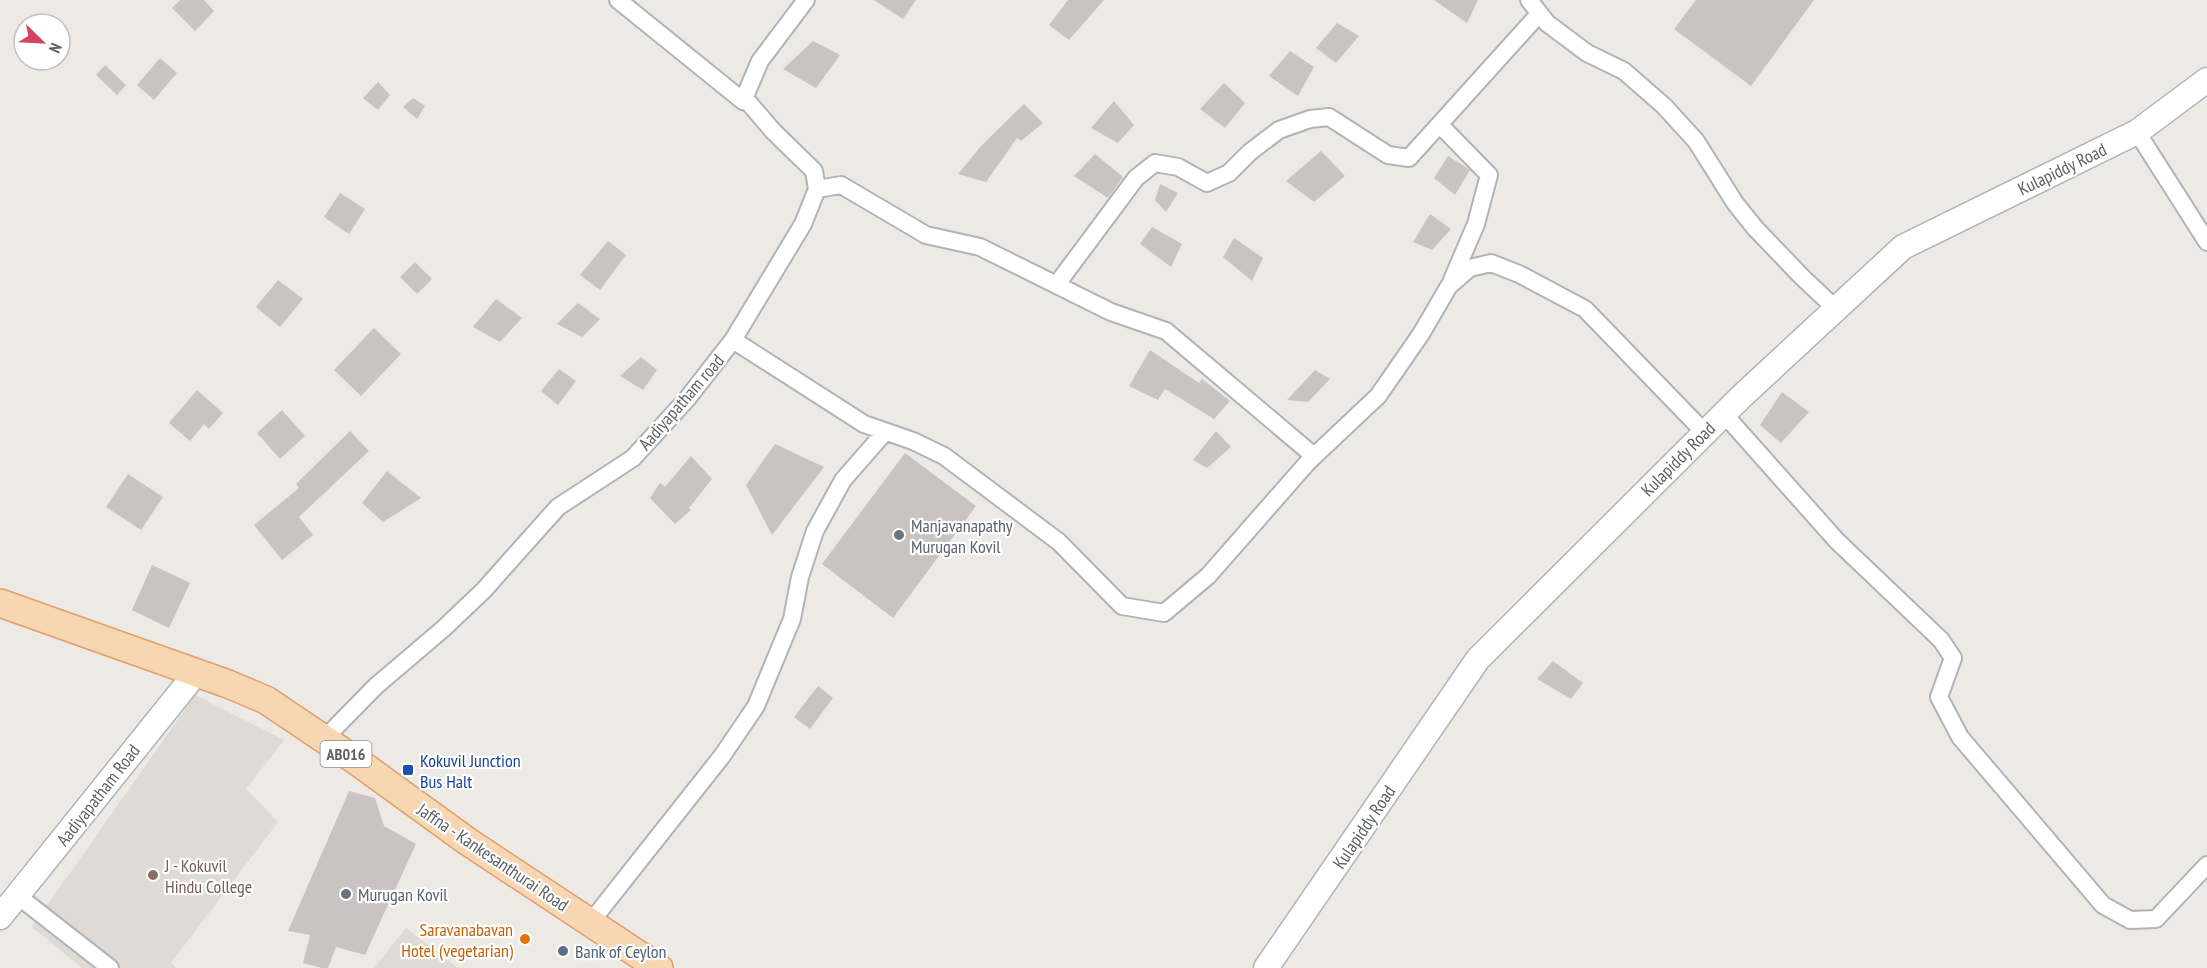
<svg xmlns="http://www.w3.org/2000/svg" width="2207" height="968" font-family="'PT Sans Narrow',sans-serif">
<rect width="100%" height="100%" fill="#ede9e5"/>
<!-- education -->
<path fill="#e0dad6" d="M195,695L284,740L246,789L278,822L171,963L176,968H82L32,927Z
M406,928L458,968H374Z"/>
<!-- building -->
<path fill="#c9c4c2" d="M180,0H204L214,11L195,31L172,8Z
M874,0H916L903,19Z
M1068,0H1104L1069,40L1049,25Z
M1434,0H1478L1467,23Z
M1696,0H1814L1751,86L1674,29Z
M1337,23L1359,36L1336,63L1316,48Z
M813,41L840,55L816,88L783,69Z
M1290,51L1314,67L1298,96L1269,76Z
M160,58L177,73L154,100L137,85Z
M105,65L126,85L117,95L96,75Z
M378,82L390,95L378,110L363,98Z
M1224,83L1245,103L1225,128L1200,109Z
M413,98L425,106L417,119L403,107Z
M1114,101L1134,125L1118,143L1091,128Z
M1024,104L1043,123L1021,141L1017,138L986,182L958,174L982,145Z
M1321,151L1345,176L1314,202L1286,181Z
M1095,154L1123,177L1108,198L1074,176Z
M1448,156L1470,170L1455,195L1434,178Z
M1160,184L1178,193L1166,212L1155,200Z
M340,193L365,209L349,234L324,217Z
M1430,214L1451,229L1432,250L1413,242Z
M1152,227L1182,244L1171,267L1140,244Z
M1234,238L1263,258L1252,281L1223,257Z
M608,241L626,255L600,290L580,275Z
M415,262L432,279L417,294L400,277Z
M278,280L303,299L280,327L256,307Z
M496,299L522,318L500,342L473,327Z
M578,303L600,319L582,337L557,324Z
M374,328L401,354L361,396L334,370Z
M1150,350L1199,383L1202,379L1230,401L1214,419L1165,389L1158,400L1129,386Z
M641,357L657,370L643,390L620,376Z
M559,369L576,381L558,405L541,391Z
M1315,370L1330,379L1308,402L1287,400Z
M197,390L223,413L209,429L204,424L190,441L169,423Z
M1782,392L1809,412L1781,443L1760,425Z
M282,410L305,436L280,459L257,433Z
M350,431L369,451L299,517L313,535L282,560L254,525L299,488L296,484Z
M1216,431L1231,447L1207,468L1193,460Z
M775,444L824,467L772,535L746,485Z
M905,453L976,506L893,618L822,564Z
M691,456L712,479L689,508L691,510L675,524L650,498L660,483L665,487Z
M387,471L421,498L383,522L362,503Z
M128,474L163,497L141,530L106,507Z
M152,565L190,583L169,628L132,610Z
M1553,661L1583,683L1571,699L1537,679Z
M818,686L833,698L810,729L794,717Z
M349,791L375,798L384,826L416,844L365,955L336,947L328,968H322L303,963L310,935L288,931Z"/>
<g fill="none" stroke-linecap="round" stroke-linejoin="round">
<!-- street casing -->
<g stroke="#b0b4b6" stroke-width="20">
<path id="street" d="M618,0L743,101
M1529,0L1547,23L1587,53L1624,71L1664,106L1696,141L1735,203L1755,228L1803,278L1836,309
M1440,125L1489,175L1476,224L1452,280
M2137,132L2207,242
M817,189L841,185L926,235L980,247L1111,312L1166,331L1314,456
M1057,284L1136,178L1155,163L1178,167L1207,183L1229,173L1250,152L1279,130L1310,119L1329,117L1388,155L1409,158L1539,14
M733,340L864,424L913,441L944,456L1059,542L1122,606L1164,613L1208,576L1308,462L1378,396L1421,334L1449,286L1470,268L1491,263L1519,274L1585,309L1705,433
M1724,414L1837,541L1941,640L1953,658L1939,697L1960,737L2103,905L2130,920L2156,919L2207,865
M324,739L376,686L443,629L484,590L558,507L633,458L687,399L733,340L803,224L817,189L814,171L773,131L749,103L743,101L760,61L806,0
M18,896L110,968
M590,923L722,756L756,706L792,619L800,577L815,531L843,480L885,432"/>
</g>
<!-- secondary casing -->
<g stroke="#afb4b6" stroke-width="27">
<path id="secondary" d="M0,917L196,673
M1266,968L1478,659L1742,396L1903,247L2137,132L2207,80"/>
</g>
<!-- primary casing -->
<g stroke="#e29e69" stroke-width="30">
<path id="primary" d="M0,603L228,684L266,700L358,762L467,841L659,968"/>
</g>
<!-- street -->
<use href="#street" stroke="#fff" stroke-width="16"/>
<!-- secondary -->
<use href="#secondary" stroke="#fff" stroke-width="24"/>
<!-- primary -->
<use href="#primary" stroke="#f6d7b1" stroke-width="27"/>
</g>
<!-- markers -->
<g fill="#6b7280" stroke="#fff" stroke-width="2">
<circle cx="899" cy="535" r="6"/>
<circle cx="346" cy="894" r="6"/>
</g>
<rect fill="#1a4fb4" stroke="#fff" stroke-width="2" x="402" y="764" width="12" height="12" rx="3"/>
<circle fill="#8d6e63" stroke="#fff" stroke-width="2" cx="153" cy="875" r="6"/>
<circle fill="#e8710a" stroke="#fff" stroke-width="2" cx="525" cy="939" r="6"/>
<circle fill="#5c6f8a" stroke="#fff" stroke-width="2" cx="563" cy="951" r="6"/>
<g text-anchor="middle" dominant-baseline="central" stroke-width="4.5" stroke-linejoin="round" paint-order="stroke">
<!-- shield labels -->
<rect fill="#fff" stroke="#8e9192" stroke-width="1.5" x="320.5" y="741" width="51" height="26" rx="4.5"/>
<g font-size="16" font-weight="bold" fill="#5d6264">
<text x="346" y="754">AB016</text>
</g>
<!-- street labels -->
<g font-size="18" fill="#5d6264" stroke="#fff">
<text transform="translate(2062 169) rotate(-26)">Kulapiddy Road</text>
<text transform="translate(681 402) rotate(-49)">Aadiyapatham road</text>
<text transform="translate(1678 459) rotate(-45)">Kulapiddy Road</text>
<text transform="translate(98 795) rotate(-52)">Aadiyapatham Road</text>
<text transform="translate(1364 827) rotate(-56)">Kulapiddy Road</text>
<text transform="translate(493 857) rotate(34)">Jaffna - Kankesanthurai Road</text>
</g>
<!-- worship labels -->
<g font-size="18" fill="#5b616d" stroke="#fff" text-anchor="start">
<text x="911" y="525">Manjavanapathy<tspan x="911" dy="21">Murugan Kovil</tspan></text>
<text x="358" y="894">Murugan Kovil</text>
</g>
<!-- transit labels -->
<g font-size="18" fill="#164399" stroke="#fff" text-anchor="start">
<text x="420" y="760">Kokuvil Junction<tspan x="420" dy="21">Bus Halt</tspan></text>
</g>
<!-- education labels -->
<g font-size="18" fill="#785e54" stroke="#fff" text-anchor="start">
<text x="165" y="865">J - Kokuvil<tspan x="165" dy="21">Hindu College</tspan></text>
</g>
<!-- food labels -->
<g font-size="18" fill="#c56008" stroke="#fff" text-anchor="end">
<text x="513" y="929">Saravanabavan<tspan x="513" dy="21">Hotel (vegetarian)</tspan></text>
</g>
<!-- service labels -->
<g font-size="18" fill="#4e5e75" stroke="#fff" text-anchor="start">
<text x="575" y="951">Bank of Ceylon</text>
</g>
</g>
<!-- north arrow -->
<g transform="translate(42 42) rotate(114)"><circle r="28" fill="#ffffff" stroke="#bec0c1" stroke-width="1.5"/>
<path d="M0-4.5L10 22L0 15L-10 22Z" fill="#d64261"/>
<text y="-9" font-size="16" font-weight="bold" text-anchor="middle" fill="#5d6264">N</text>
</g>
</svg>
